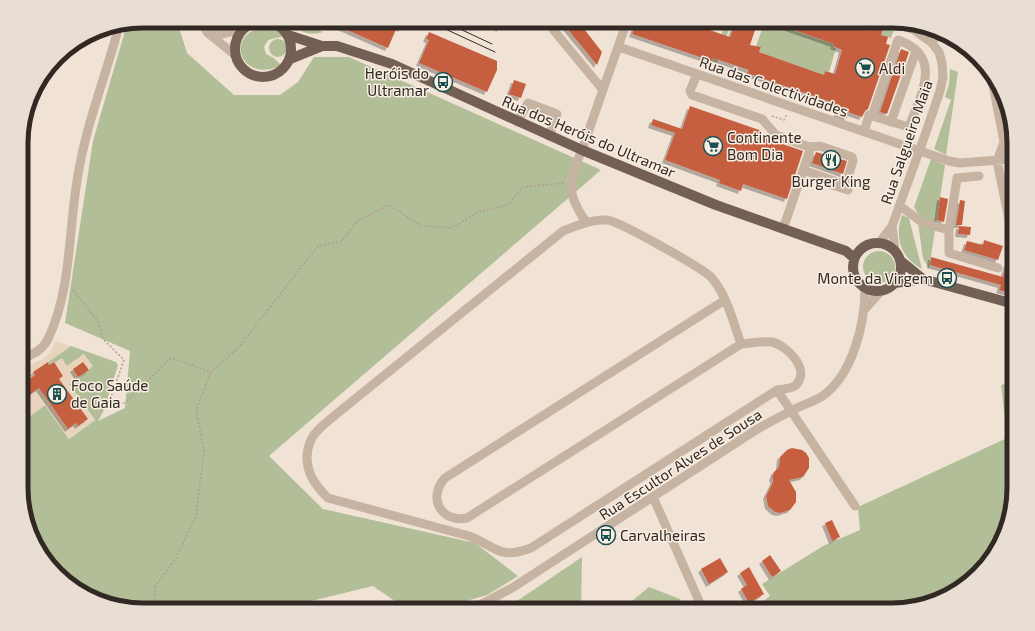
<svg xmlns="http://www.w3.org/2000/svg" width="1035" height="631" font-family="'Exo 2',sans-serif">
<defs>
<filter id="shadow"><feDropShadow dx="-3" dy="3" stdDeviation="0" flood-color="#0004"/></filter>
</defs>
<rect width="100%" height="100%" fill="#f0e3d6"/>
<!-- green -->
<path fill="#b1be97" d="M143,21H177L187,53L234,95H280L298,82L314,57H349L601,170L269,456L323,509L475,543L518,576L487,595L435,610H408L373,586L307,602L303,610H143L111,606L75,590L37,549L22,504V427L25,425L23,421L45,405L69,439L95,420L69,384L90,369L84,354L67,366L53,362L49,365L48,362L71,346L116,362L118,365L104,410L98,421L125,408L130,351L65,323L93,141L127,24Z
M206,21H237C225,30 217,31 206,21Z
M290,21H299L323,32C310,36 299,33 290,21Z
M467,21H497V32Z
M726,21H732L717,63L712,61Z
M869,21L894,30L891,38L881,35L883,29L870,26L868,31L865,30Z
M768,22L834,44L833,47L836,48L829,72L825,71L824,75L759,52L761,47L756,46L764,24L767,25Z
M264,26L276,29L284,36L268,40L264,47L266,54L274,58L281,65C244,85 221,37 264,26Z
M269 48a9 9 0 1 1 18 0a9 9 0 1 1-18 0Z
M950,69L958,72L946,155L934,149L951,100L945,97L949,84Z
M931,159L945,165L936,224L921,219L914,207Z
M902,215L909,218L922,269C901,258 894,237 902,215Z
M918,223L935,230L929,269L923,258Z
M863 267a16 16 0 1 1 32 0a16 16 0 1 1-32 0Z
M1014,381V496L994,556L953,594L900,610H751L770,596L762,584L823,546L860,530L858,507L1007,438L1001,385Z
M582,557L581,610H496L517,601Z
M649,587L680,599L686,610H621Z"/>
<!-- plaza -->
<path fill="#e8d4bd" d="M55,341L71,346L22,380V368L43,359L50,353Z
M84,354L93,366L69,384L95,420L69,439L45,405L23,421L25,425L22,427V400L39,388L68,429L76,423L78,426L88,419L59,379L63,376L54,363L62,358L67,366Z"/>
<!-- building -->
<path fill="#c55e3f" filter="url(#shadow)" d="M327,21H404L401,29L397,27L388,48Z
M561,21H587L581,25L602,52L597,65Z
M637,21H683L730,37L736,21H758L750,45L761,47L759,52L824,75L825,71L835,74L842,50L833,46L834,44L768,21H839L868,31L870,26L883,29L881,35L888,37L886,44L890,45L868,109L865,111L862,117L848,112L847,118L836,115L840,105L747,73L749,70L713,58L712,61L632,34Z
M429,32L497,61V70L487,92L419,63L429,40L426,39Z
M901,49L909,52L887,114L880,112Z
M514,80L526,84L521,98L509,94Z
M690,106L762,131L760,136L803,151L787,199L743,184L741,191L719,183L720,180L665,160L675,133L651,125L653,119L682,129Z
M816,152L847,161L843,174L812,163Z
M940,197L948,199L944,222L937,220Z
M960,200L965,201L962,225H956Z
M959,226L971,227L970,235L958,234Z
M984,240L1003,246L998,260L964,250L967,241L983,245Z
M931,257L1003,277L1007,263L1014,265V294L999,290L1001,285L930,265Z
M48,362L49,365L54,362L63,376L59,379L88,419L78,426L76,423L68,429L39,388L22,400V384L35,375L33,372Z
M83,362L89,370L78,377L73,369Z
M792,448L802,450L806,453L809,458V468L803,477L789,480L796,492V502L790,510L780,513L775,512L768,506L766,496L773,482V479L772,478L774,472L779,467L780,457L787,450Z
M832,520L840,537L832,541L825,523Z
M770,555L781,571L772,577L762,561Z
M720,558L728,572L709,584L701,569Z
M749,567L764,594L749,603L741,589L747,585L740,573Z"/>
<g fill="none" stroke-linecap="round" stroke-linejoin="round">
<!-- path -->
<path stroke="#b39d8d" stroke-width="1.5" stroke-dasharray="2 2" stroke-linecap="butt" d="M772,116L784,120L787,114
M73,290L97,320L103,339L124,360L109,403H125L171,358L211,372L240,346L317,247L342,241L357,221L389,205L422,226L452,228L478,212L508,205L523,187L564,183
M160,610L155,604V587L176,558L196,516L204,451L196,410L211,372"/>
<!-- minor -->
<path stroke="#c7b3a2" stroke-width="9" d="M200,21L208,33L235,55
M546,21L603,90
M208,30L219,35L245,28
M931,42L941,33
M619,47L949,161L959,163L1014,159
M697,74L690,91L692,95L762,119L776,135L809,147L810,150L783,229
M991,75L1004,142L997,161L1014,244
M517,122L528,103L557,114L549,136
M891,122L916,51
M864,132L869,115L872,116L898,40C944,56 921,94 909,127L872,116
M1014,145H1012L1014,153
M803,170L840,183L847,180L853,161L852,157L820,146L809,147
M832,185L848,190
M900,206L923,223L949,230V253L998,268
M586,222C566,193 568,182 582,150L627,21
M892,226L895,250
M949,230L957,178L979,176
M880,242L892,226L924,138L940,91L943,77L942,63L939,52L931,42L914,30L891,21
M725,300L445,478C427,498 441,523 467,518L741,344C751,343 762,341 772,342C786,345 810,368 797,384C793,389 783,389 777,390L531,548C499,560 497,547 469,536L328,498C311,482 300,462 312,438C316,430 327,422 334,416L563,231C578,225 592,219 607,220C619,221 702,268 711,277C727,295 733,322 741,344
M865,309L881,291
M22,359C33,354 42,351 48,339C72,289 68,230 78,175C86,125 106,75 119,26
M777,390L855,506
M653,497L703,610
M470,610L512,588L756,430C768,423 781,416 793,410C802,405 813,402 821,397C853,376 865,323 865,288"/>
<!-- major -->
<path stroke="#745f55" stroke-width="10" d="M235 49a28 28 0 1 1 56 0a28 28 0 1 1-56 0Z
M288,35L322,46H337L392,64L582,150L716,205L846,251L854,258
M290,59L322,46
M853 267a24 24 0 1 1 48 0a24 24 0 1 1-48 0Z
M901,261L923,279
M895,283L923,279L1014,304"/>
<!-- tram -->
<path stroke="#322925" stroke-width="1" d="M428,21L495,52
M443,21L492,44"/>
</g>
<!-- icons -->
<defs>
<g id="supermarket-ring" transform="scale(1)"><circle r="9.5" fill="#f8eee2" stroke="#1b5053" stroke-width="1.5"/><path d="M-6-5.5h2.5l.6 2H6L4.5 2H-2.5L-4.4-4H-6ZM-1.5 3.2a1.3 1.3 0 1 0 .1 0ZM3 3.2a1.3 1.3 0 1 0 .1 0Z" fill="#1b5053"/></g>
<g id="bus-ring" transform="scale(1)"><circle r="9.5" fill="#f8eee2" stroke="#1b5053" stroke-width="1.5"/><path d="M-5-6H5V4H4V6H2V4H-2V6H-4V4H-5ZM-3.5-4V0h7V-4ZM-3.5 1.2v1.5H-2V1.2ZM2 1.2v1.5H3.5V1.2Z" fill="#1b5053"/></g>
<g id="restaurant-ring" transform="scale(1)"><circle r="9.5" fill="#f8eee2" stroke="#1b5053" stroke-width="1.5"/><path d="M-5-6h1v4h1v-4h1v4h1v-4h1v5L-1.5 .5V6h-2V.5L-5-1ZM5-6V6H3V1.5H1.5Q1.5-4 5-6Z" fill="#1b5053"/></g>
<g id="building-ring" transform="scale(1)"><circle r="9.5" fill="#f8eee2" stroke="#1b5053" stroke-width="1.5"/><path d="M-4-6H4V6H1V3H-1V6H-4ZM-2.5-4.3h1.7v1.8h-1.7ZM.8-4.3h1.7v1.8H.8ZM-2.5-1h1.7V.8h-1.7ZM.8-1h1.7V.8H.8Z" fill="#1b5053"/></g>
</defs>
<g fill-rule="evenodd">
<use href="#supermarket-ring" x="865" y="68"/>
<use href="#bus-ring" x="443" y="82"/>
<use href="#supermarket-ring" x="713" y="146"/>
<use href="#restaurant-ring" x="831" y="160"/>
<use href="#bus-ring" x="947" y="278"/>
<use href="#building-ring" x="57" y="394"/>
<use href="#bus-ring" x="606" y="535"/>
</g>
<g text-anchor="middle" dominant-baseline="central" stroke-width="3" stroke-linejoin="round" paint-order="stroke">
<!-- poi labels -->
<g font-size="15" fill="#322925" stroke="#f8eee2" text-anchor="start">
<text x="879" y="68">Aldi</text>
<text x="429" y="73" text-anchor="end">Heróis do<tspan x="429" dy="17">Ultramar</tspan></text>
<text x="727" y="137">Continente<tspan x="727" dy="17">Bom Dia</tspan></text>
<text x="831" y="181" text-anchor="middle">Burger King</text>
<text x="933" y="278" text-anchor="end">Monte da Virgem</text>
<text x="71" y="385">Foco Saúde<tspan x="71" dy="17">de Gaia</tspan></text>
<text x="620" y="535">Carvalheiras</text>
</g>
<!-- street labels -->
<g font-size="15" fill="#322925" stroke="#f8eee2">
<text transform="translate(774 86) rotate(19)">Rua das Colectividades</text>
<text transform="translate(589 136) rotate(23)">Rua dos Heróis do Ultramar</text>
<text transform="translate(906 142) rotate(-71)">Rua Salgueiro Maia</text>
<text transform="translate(680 464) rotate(-33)">Rua Escultor Alves de Sousa</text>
</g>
</g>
<!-- crop -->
<path d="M0 0H1035V631H0ZM143 28H892A115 115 0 0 1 1007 143V488A115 115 0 0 1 892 603H143A115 115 0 0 1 28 488V143A115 115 0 0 1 143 28Z" fill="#e8ded3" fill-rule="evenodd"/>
<path fill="none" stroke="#322925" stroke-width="5" d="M143 28H892A115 115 0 0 1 1007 143V488A115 115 0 0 1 892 603H143A115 115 0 0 1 28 488V143A115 115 0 0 1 143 28Z"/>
</svg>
